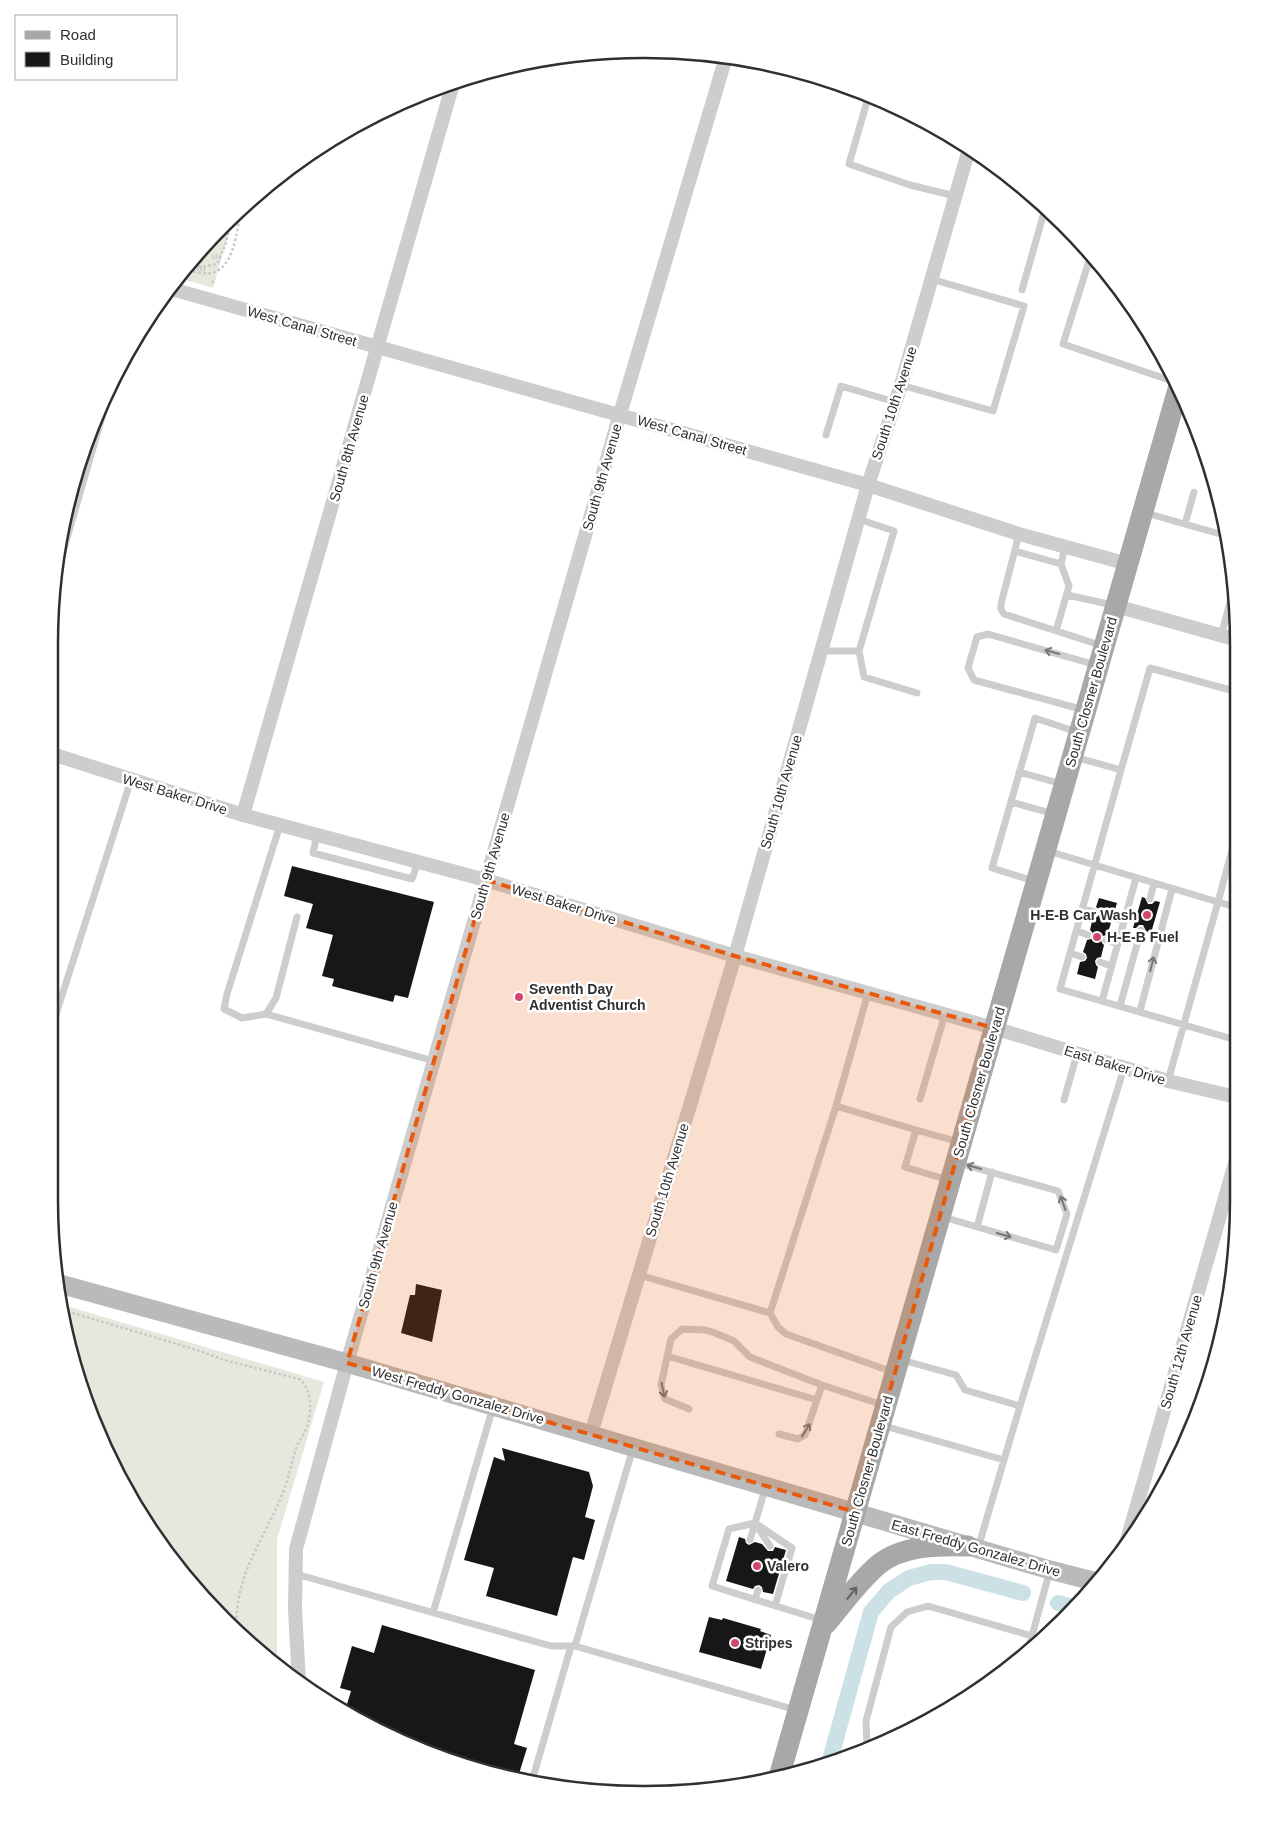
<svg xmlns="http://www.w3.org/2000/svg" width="1287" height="1844" font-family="Helvetica,sans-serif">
<defs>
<pattern id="park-tufts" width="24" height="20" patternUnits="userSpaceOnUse" patternTransform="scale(1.25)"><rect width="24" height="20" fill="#e5e8dc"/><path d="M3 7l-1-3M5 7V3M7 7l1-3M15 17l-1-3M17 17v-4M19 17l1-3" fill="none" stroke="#c5c7bd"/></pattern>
</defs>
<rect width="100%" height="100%" fill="#fff"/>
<!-- grass -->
<path fill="#e5e8dc" d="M63,1305L324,1382L277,1539V1666L252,1648L149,1531L94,1428L69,1355Z"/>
<!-- park -->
<path fill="url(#park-tufts)" d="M234,215L213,288L176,277Z"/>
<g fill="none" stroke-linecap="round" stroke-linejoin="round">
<!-- canal -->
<path stroke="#cbe1e6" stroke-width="16" d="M1058,1603L1074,1607
M830,1760L871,1612L889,1591L909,1578L931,1572H946L1023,1593"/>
</g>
<!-- building -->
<path fill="#171717" d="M292,866L434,902L408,998L395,995L393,1002L332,986L334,979L322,976L333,935L306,928L313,904L284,896Z
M1142,897L1145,898L1148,904H1152L1155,901L1160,902L1151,933L1146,931L1143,925H1139L1136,928H1133Z
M1099,898L1117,903L1114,913L1108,916V920L1111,923L1107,935L1103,936L1101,939L1102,943L1104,945L1101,957L1097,958L1095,961L1096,965L1098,967L1095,979L1077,974L1080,962L1085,961L1087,958L1086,954L1083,952L1087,940L1091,939L1093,936L1092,932L1090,930L1093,917H1097L1100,914V910L1096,907Z
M416,1284L442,1290L432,1342L401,1333L410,1295H415Z
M502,1448L589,1472L593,1486L585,1517L595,1520L584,1560L573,1557L557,1616L486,1596L494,1568L464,1560L494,1457L505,1461Z
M739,1537L745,1539L746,1543L749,1545L755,1542L762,1544L768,1551H773L775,1547L786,1550L773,1594L763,1592L762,1587L759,1585L755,1586L753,1589L726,1581Z
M709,1617L722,1620L723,1618L761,1629L760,1631L771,1635L761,1669L699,1652Z
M382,1625L535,1670L514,1744L527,1748L518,1777L416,1750L344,1714L351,1691L340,1688L352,1646L374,1653Z"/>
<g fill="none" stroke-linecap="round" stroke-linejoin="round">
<!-- path -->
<path stroke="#c7c7c7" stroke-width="2.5" stroke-dasharray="2.5 2.5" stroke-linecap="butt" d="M189,263L202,267L217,264L225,246L232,217
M184,268C190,270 197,273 203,273C236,277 236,228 242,206
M63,1310L197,1350L224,1360L299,1379C313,1389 312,1415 306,1429C304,1435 299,1440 297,1446C292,1459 290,1473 285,1487C275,1515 259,1540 248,1567C240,1587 235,1609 237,1631"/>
<!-- lane -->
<path stroke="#cdcdcd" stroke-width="7" d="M899,107L868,98L849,164L910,185L955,196
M1101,268L1088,264L1063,344L1178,383
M1022,290L1043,216L1047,211
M901,385L993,411L1024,306L931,279
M1176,407L1188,411
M826,435L841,386L895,402
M1146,513L1227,536
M1185,524L1194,492
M1019,534L1001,604V609L1004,614L1103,646
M1015,551L1061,564L1069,586L1056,631
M1061,564L1065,547
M1067,595L1113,605
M1221,636L1233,591
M821,651H859L894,531L858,519
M859,651L864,677L917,693
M1084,710L974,680L968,668L977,637L988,634L1096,665
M1075,757L1121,770L1060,989L1236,1040
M1121,770L1150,668L1234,691
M1019,772L1062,784
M1011,802L1054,814
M280,825L227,994L224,1009L242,1018L266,1014L434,1061
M317,835L313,853L412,879L418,862
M1048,851L1218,902L1235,839
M1034,881L992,868L1035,718L1077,732
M1150,899L1154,883
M1083,909L1095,912
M1113,918L1124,921
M1077,931L1088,935
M1106,940L1118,944
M1070,953L1082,957
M1100,962L1111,966
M1102,1001L1136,878
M1120,1006L1141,930
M1140,1011L1172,889
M266,1014L276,998L297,917
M49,1036L131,780
M1168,1081L1218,902L1235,907
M920,1099L945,1014
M1064,1100L1077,1054
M836,1106L916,1130L905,1167L948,1180
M916,1130L959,1142
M943,1217L1056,1250L1067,1214L1058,1191L958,1163
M977,1227L992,1172
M639,1275L770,1313L836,1106L868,993
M770,1313L778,1327L786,1334L893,1372
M667,1356L817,1400
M902,1360L956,1375L965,1390L1020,1406L978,1548
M1020,1406L1124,1068
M689,1409L665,1399L661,1385L671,1339L682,1329L706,1330L715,1333L734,1341L750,1357L822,1385L883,1405
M881,1425L1004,1460
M779,1434L798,1439L805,1435L822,1385
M766,1486L755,1523L729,1529L712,1586L821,1620
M755,1523L792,1548L775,1606
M756,1525L770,1546
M750,1540L755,1523
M296,1574L551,1646H575L796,1710
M755,1600L758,1590
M433,1613L493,1407
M575,1646L633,1448
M1027,1654L1050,1570
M867,1747L866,1721L891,1627L907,1612L928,1606L1032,1636
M532,1781L571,1646"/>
<!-- street -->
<path stroke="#cdcdcd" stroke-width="14" d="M168,288L868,485L1019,534L1128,564
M57,560L105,394
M1116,606L1234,639
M49,753L243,815L486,880L735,956L994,1028L1168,1081L1236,1097
M243,815L454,80
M591,1434L735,956L868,485L901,385L969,149
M1125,1547L1237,1156
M299,1682L295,1609L296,1549L347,1363L620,414L726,57"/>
<!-- secondary -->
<path stroke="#bababa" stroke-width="19" d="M60,1284L347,1363L1050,1570L1097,1582"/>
<!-- primary -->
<path stroke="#a8a8a8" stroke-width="21" d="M826,1624C843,1604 858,1582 878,1565C902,1545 939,1545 968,1546
M779,1777L1179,386"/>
</g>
<!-- one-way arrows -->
<defs><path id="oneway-shaft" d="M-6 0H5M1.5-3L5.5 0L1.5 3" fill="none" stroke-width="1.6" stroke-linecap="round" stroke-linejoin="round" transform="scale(1.25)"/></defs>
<g stroke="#777">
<use href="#oneway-shaft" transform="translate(1052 652) rotate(-164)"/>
<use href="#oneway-shaft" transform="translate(1152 964) rotate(-76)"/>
<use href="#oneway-shaft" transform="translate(974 1167) rotate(-164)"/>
<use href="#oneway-shaft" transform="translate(1063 1203) rotate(-110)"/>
<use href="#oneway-shaft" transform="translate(1004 1235) rotate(16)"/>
<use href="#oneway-shaft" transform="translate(663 1390) rotate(79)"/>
<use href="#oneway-shaft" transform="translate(806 1430) rotate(-58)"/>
</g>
<use stroke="#606060" href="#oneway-shaft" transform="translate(852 1593) rotate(-51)"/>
<!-- marked area -->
<path fill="#e8590c" fill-opacity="0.2" stroke="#e8590c" stroke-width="4" stroke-dasharray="10 6" stroke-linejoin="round" d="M486,880L735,956L994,1028L855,1512L347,1363Z"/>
<!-- markers -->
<g fill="#d0486c" stroke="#fff" stroke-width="2">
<circle cx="1147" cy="915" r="5"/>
<circle cx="1097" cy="937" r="5"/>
<circle cx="519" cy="997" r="5"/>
<circle cx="757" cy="1566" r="5"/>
<circle cx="735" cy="1643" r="5"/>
</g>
<g text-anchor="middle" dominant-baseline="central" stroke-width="5" stroke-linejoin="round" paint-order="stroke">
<!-- street labels -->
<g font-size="14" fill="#303030" stroke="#fff">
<text transform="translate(302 326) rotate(16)">West Canal Street</text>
<text transform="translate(894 403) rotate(-72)">South 10th Avenue</text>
<text transform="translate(692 435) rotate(16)">West Canal Street</text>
<text transform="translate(349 448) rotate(-74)">South 8th Avenue</text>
<text transform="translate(602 477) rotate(-74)">South 9th Avenue</text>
<text transform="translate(1091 692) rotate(-74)">South Closner Boulevard</text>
<text transform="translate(781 792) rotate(-74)">South 10th Avenue</text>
<text transform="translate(175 794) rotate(17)">West Baker Drive</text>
<text transform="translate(490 866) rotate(-74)">South 9th Avenue</text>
<text transform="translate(564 904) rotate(17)">West Baker Drive</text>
<text transform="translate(1115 1065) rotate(17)">East Baker Drive</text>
<text transform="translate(979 1082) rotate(-74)">South Closner Boulevard</text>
<text transform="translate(667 1180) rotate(-73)">South 10th Avenue</text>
<text transform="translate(378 1255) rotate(-74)">South 9th Avenue</text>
<text transform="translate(1181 1352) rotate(-74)">South 12th Avenue</text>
<text transform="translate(458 1395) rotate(16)">West Freddy Gonzalez Drive</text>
<text transform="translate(867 1471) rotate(-74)">South Closner Boulevard</text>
<text transform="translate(976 1548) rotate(16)">East Freddy Gonzalez Drive</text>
</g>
<!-- poi labels -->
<g font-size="14" font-weight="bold" fill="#303030" stroke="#fff" text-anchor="start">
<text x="1137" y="915" text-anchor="end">H-E-B Car Wash</text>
<text x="1107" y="937">H-E-B Fuel</text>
<text x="529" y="989">Seventh Day<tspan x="529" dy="16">Adventist Church</tspan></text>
<text x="767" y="1566">Valero</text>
<text x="745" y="1643">Stripes</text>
</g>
</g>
<!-- crop -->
<path d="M0 0H1287V1844H0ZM644 58H644A586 586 0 0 1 1230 644V1200A586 586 0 0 1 644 1786H644A586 586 0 0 1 58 1200V644A586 586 0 0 1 644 58Z" fill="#fff" fill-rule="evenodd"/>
<path fill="none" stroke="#303030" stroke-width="2.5" d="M644 58H644A586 586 0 0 1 1230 644V1200A586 586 0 0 1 644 1786H644A586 586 0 0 1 58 1200V644A586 586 0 0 1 644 58Z"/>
<!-- legend -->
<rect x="15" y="15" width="162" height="65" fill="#ffffff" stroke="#acacac"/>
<rect x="25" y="31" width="25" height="8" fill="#a8a8a8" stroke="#acacac"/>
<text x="60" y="40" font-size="15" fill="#303030">Road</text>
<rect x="25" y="52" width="25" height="15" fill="#171717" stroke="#acacac"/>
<text x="60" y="65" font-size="15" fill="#303030">Building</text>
</svg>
